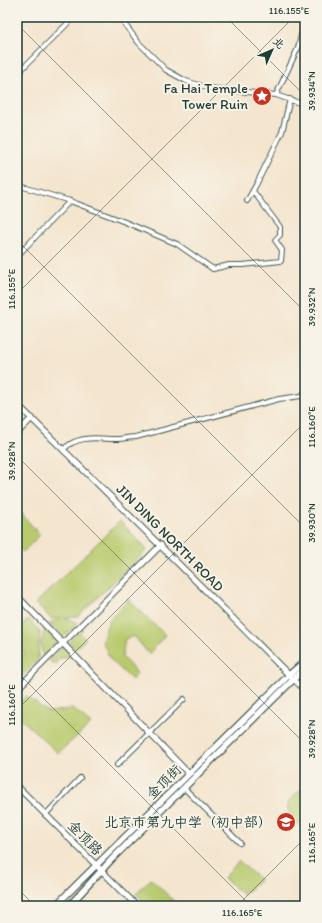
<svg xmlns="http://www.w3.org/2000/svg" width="322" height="923" font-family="Itim,'LXGW WenKai TC',sans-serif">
<rect width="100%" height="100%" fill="#f7f3e8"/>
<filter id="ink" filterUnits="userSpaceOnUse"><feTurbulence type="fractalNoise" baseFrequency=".025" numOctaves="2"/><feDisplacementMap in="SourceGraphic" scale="8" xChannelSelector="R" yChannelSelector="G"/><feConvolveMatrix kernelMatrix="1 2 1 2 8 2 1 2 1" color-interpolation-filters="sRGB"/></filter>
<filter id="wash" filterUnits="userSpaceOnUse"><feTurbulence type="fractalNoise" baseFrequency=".012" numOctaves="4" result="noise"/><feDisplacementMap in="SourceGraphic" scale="16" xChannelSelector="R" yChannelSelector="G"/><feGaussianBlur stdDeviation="0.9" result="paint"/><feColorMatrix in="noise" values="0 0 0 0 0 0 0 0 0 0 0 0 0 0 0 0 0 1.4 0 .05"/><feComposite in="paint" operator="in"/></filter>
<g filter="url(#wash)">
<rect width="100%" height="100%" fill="#f4e5ce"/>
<!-- green -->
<path fill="#b8ca6d" stroke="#6c8450" d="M17,509L40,535L23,552L17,546Z
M120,521L147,550L78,616L65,618L78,623L63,637L49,624L61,618L52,619L35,604Z
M128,599L165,635L149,654L134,636L125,639L122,657L137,673L132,680L111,660L102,641L109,620Z
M28,619L40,632L38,660L17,681V660L25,654L17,645V631Z
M82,628L83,630L80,633L86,639L75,649L69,642Z
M45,629L57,643L43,656L41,643Z
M62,647L71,653L66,658H60L54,665L49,660Z
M26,696L48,712L73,709L91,724L58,753L17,715V705Z
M305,786V830C298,824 283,812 289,802C292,796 300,791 305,786Z
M239,861L260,880L243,895L224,878Z
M151,879L179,906H148L136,893Z"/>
</g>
<g filter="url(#ink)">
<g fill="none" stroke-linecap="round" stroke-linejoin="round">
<!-- minor casing -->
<g stroke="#3f564b" stroke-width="6">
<path id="minor" d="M119,17L139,43L166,70L186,81L209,88L276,95L305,105
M17,80L23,68L74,17
M276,95L298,48L305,19
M17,185L70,201L125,222L177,244L213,269L229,265H243L281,261L282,250L275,240L280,235V227L253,191
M247,201L256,185L282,132L290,99
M17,256L70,201
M63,450C77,434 99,439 117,439C123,439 130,437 136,437L279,399L301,396L305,393
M293,679L305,691
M117,765L184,699
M184,788L240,843
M45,815L80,778"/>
</g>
<!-- tertiary casing -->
<g stroke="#3f564b" stroke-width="7">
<path id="tertiary" d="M17,404L213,598L291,677
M17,433L32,418
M17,596L189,774
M17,689L161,545
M17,786L137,906"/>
</g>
<!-- secondary casing -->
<g stroke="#3f564b" stroke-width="8">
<path id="secondary" d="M55,906L289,675L305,661
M69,906L111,860L305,668"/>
</g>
<!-- minor -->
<use href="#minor" stroke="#fff" stroke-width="4"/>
<!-- tertiary -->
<use href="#tertiary" stroke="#fff" stroke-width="5"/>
<!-- secondary -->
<use href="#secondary" stroke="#fff" stroke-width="5.5"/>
</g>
</g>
<!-- ticks -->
<path fill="none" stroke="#1f3d34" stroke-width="1" stroke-opacity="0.45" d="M226,17L305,96M17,24L305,312M17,240L305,528M17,294L294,17M17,456L305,744M17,672L251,906M17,710L305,422M17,888L35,906M237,906L305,838"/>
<!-- icons -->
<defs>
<g id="sight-disc" transform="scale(1)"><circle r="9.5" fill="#c8321e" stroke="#f7f3e8"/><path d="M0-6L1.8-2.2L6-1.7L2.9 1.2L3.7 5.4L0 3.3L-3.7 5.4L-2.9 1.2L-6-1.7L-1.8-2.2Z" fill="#fff"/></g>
<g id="school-disc" transform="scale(1)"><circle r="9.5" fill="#c8321e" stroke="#f7f3e8"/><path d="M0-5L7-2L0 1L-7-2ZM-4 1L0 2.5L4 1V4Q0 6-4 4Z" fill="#fff"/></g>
</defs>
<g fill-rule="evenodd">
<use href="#sight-disc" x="262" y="96"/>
<use href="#school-disc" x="286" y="822"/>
</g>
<g text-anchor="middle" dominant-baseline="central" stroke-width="4" stroke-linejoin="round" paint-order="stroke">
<!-- poi labels -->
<g font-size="14" fill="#1f3d34" stroke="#f7f3e8" text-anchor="end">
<text x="248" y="88">Fa Hai Temple<tspan x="248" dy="16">Tower Ruin</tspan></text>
<text x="272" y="822">北京市第九中学（初中部）</text>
</g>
<!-- street labels -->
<g font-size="14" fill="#1f3d34" stroke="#f7f3e8">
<text transform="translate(170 538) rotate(45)">JIN DING NORTH ROAD</text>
<text transform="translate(164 782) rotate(-45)">金顶街</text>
<text transform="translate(85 838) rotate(45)">金顶路</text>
</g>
</g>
<!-- margin -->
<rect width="322" height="923" fill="none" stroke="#f7f3e8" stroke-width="44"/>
<!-- north arrow -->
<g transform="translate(272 50) rotate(45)" stroke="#f7f3e8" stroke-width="3" paint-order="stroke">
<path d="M0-3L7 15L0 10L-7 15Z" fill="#1f3d34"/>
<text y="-6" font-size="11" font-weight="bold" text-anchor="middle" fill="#1f3d34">北</text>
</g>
<rect x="22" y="22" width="278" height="879" fill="none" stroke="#1f3d34" stroke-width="1.5"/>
<g font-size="10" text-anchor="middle" fill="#1f3d34">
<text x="289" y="14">116.155°E</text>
<text transform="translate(311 91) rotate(-90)" y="4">39.934°N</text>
<text transform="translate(11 289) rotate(-90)" y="4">116.155°E</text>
<text transform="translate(311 307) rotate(-90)" y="4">39.932°N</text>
<text transform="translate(311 427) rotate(-90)" y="4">116.160°E</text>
<text transform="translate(11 461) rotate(-90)" y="4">39.928°N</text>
<text transform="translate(311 523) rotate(-90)" y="4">39.930°N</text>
<text transform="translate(11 705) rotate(-90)" y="4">116.160°E</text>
<text transform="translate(311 739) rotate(-90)" y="4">39.928°N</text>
<text transform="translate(311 843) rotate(-90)" y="4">116.165°E</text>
<text x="242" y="916">116.165°E</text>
</g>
</svg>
